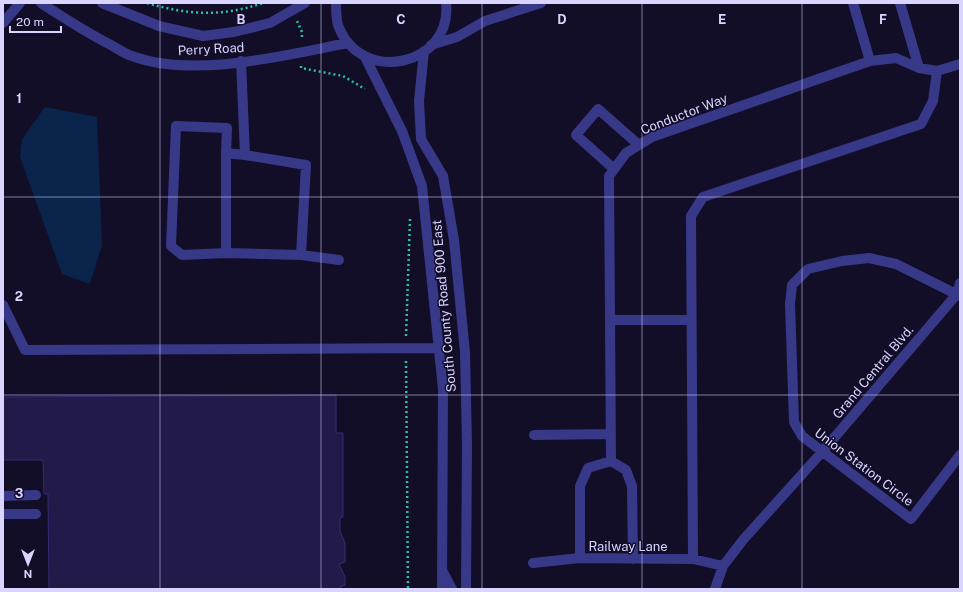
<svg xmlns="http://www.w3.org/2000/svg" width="963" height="592" font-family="'Public Sans',sans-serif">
<rect width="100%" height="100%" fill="#120e28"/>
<!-- water -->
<path fill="#0a244b" d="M45,107L97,117L102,245L90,284L62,274L20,157L22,139Z"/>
<!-- building -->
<path fill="#221a49" stroke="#372b76" d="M336,395V433H343V517L340,518V531L345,543V562L339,564L345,577V585L340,587L341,589H49L48,494H44L43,460H3V397Z"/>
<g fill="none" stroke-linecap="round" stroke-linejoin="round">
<!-- path -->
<path stroke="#2abeb0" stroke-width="2.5" stroke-dasharray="2 3" stroke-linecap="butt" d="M147,3C188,15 222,17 263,3
M297,21L302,32V39
M301,66V68L343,76L365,89
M406,336L410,219
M406,361L408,589"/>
<!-- minor -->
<path stroke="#383889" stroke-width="10" d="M41,3C64,18 87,33 111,45C118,49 125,54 132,56C194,79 285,55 348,43
M102,3L159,26L203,36L234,32L270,23L305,3
M336,3C336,10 336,18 338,25C360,86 453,66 446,3
M853,3L870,61
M900,3L919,68
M3,23L20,3
M431,45L457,37L485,21L541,3
M424,51L419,101L421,139L443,176L454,240L465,352L467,445L466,589
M365,57L402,131L422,186L443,389L442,589
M241,61L245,155L306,165L301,255L226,253V153L245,155
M614,169L576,135L598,109L639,145
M226,253L182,255L171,246L176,126L227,128L226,153
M301,255L339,260
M960,296L896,264L869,258L842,261L808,269L792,285L790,304L794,422L802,436L911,519L960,455
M3,305L25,350L439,348
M610,320H691
M534,435L610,434
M611,461L609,176L626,153L652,137L870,61L896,58L919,68L937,71L960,64
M3,496L36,495
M3,514H36
M580,558V486L588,468L611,461L626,470L632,486L633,559
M693,559L691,216L703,197L921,124L933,101L937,71
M533,563L580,558L693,559L723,566
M443,572L452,589
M715,589L723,566L743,540L822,452L957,294L960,283"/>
</g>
<!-- grid -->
<path fill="none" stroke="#d9d5ff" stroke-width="1" stroke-opacity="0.55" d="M160,3V589M321,3V589M482,3V589M642,3V589M802,3V589M3,197H960M3,395H960"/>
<g text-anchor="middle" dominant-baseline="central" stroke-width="3" stroke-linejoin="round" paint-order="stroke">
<!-- street labels -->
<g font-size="13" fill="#d9d5ff" stroke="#120e28">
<text transform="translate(211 49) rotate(-3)">Perry Road</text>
<text transform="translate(684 114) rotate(-21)">Conductor Way</text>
<text transform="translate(444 306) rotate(-95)">South County Road 900 East</text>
<text transform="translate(873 372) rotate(-50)">Grand Central Blvd.</text>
<text transform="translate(864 467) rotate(37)">Union Station Circle</text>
<text x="628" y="546">Railway Lane</text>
</g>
</g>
<g font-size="13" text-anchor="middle" font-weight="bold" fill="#d9d5ff" stroke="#120e28" stroke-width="3" stroke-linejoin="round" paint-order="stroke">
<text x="241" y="24">B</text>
<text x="401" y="24">C</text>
<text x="562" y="24">D</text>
<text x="722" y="24">E</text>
<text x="883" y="24">F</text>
<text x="19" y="103">1</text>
<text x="19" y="301">2</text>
<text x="19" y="498">3</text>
</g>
<!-- border -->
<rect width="963" height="592" fill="none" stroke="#d9d5ff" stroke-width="8"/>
<!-- north arrow -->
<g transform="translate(28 564) rotate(180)" stroke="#120e28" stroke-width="3" paint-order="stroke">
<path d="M0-3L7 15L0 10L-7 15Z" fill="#d9d5ff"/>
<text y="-6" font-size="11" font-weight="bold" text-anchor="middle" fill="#d9d5ff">N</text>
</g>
<!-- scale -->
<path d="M10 26v6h51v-6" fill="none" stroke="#d9d5ff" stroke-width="2"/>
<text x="16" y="26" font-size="12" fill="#d9d5ff" stroke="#120e28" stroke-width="3" paint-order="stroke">20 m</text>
</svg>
